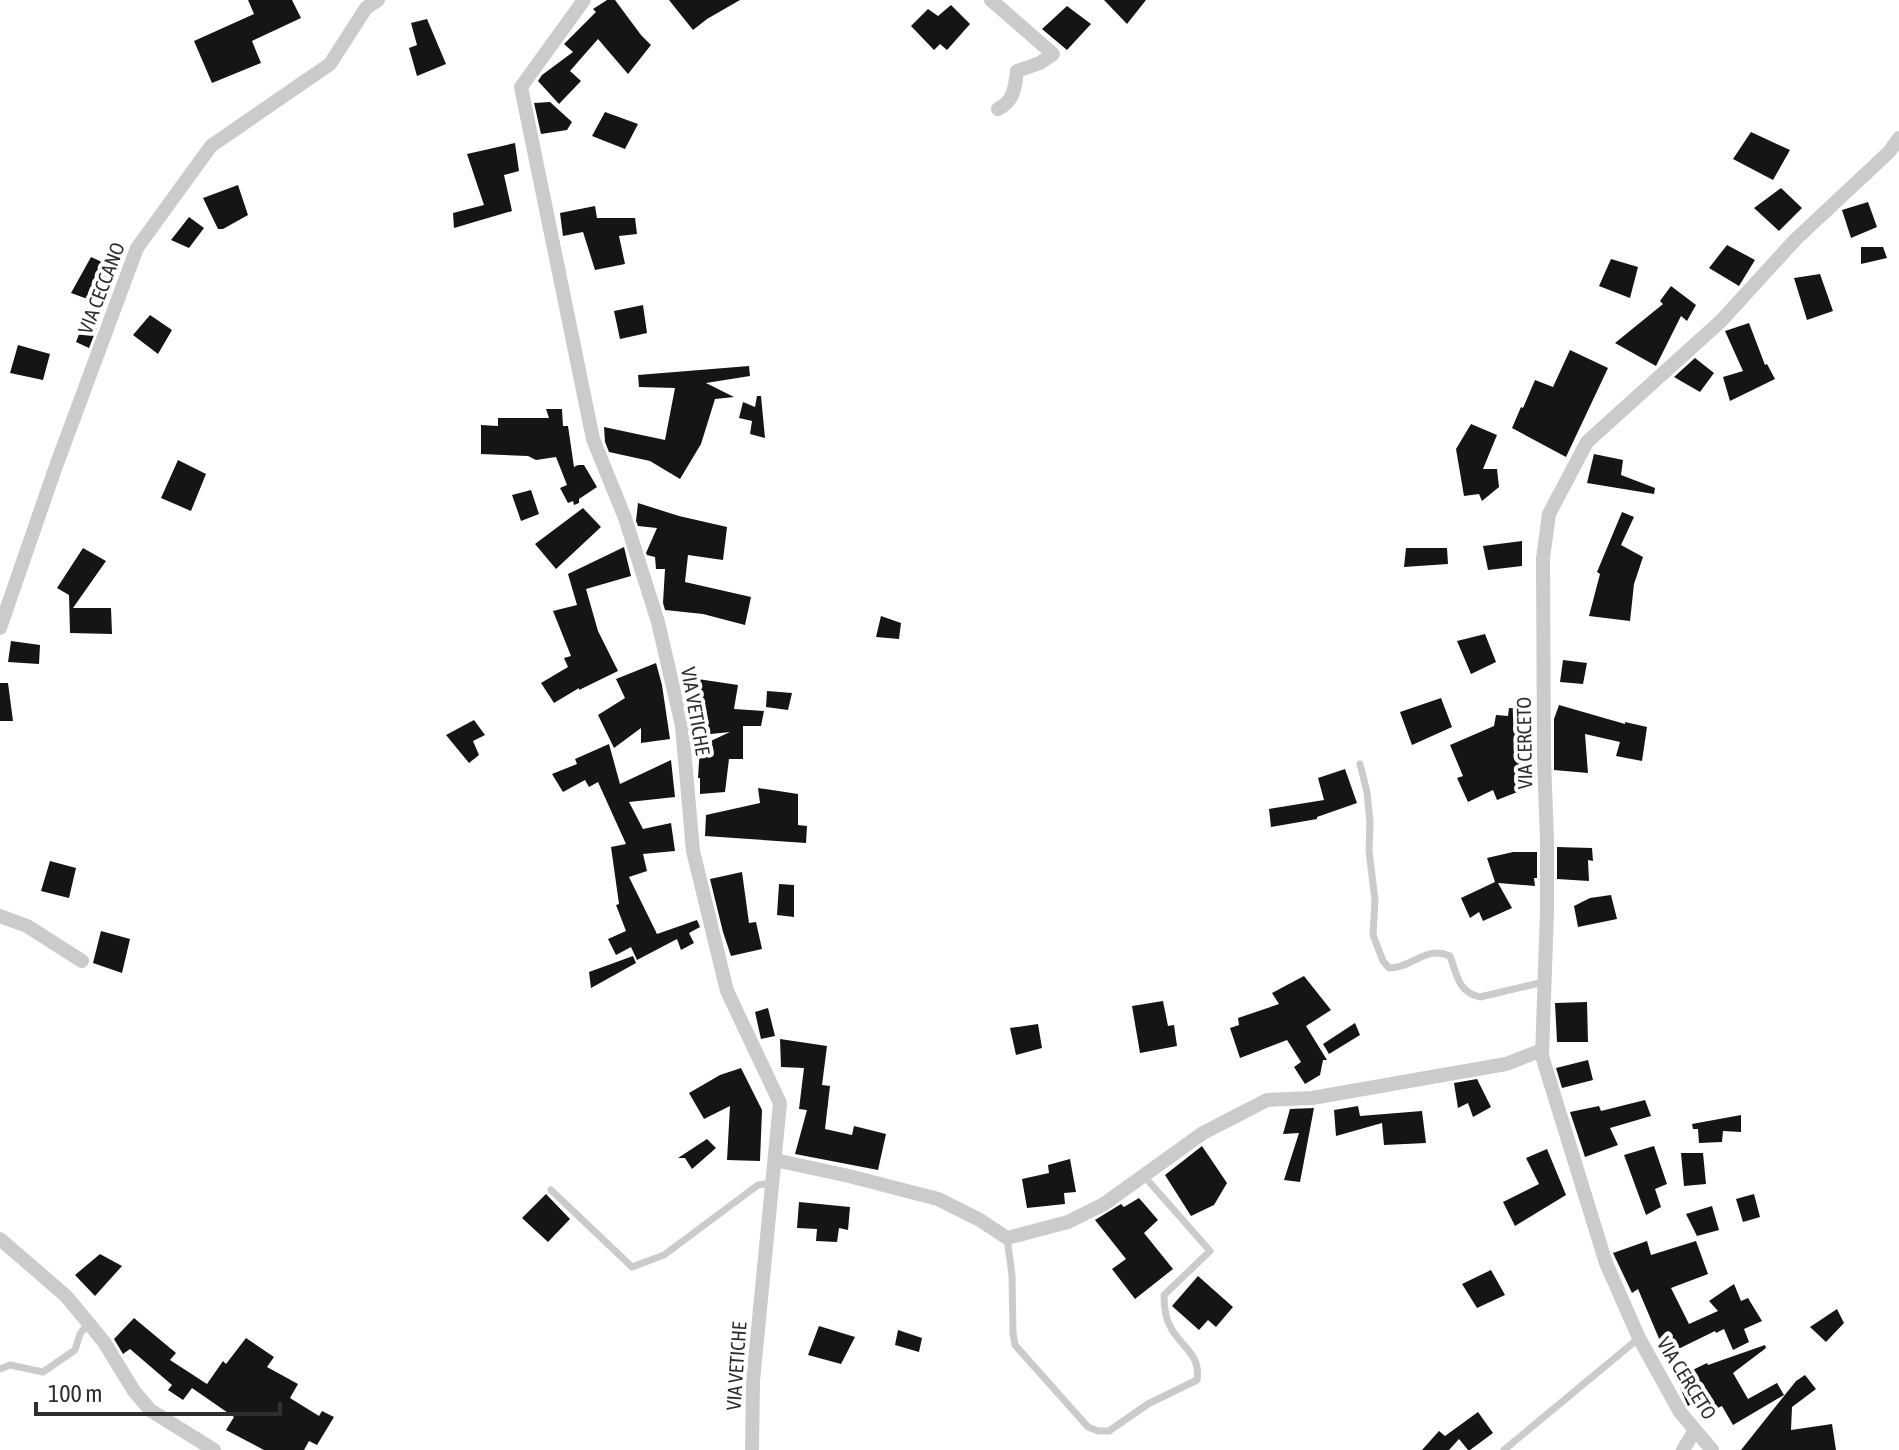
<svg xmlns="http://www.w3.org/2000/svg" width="1899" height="1450" font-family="'Asap Condensed',sans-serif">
<rect width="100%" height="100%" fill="#fff"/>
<!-- building -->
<path fill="#151515" d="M248,0H292L301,18L252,41L261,63L212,83L194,41L254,14Z
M607,0H615L641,35L651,45L628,74L598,39L570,71L581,81L559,104L538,81L542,75L573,52L564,44L596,12L593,9Z
M669,0H740L707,19L693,30Z
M1104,0H1146L1127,24Z
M951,5L970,24L947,50L940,44L934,50L911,26L928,9L938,16Z
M1067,6L1091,24L1067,50L1042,29Z
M427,19L446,64L417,76L409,48L417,45L411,23Z
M550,102L572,122L567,130L541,134L534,103Z
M605,112L638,124L625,149L592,136Z
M1751,132L1790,150L1773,180L1733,159Z
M515,143L519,171L504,175L512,211L454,228L453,213L484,205L467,154Z
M238,185L248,215L223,229H218L203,198Z
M1781,188L1802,208L1779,231L1754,208Z
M1868,202L1877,227L1851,238L1842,210Z
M595,206L597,218H635L637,234L619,236L625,264L595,270L583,232L563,236L560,213Z
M189,217L204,228L189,248L171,240Z
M1727,245L1755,260L1739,286L1709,268Z
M1861,247H1883L1887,258L1861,264Z
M91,257L111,266L93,301L71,293Z
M1611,259L1638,267L1630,298L1599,286Z
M1820,274L1833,311L1807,320L1794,278Z
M1671,286L1696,305L1687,321L1681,316L1656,366L1615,343L1663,304L1660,301Z
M643,305L647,333L620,339L614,311Z
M87,314L100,320L89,348L76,342Z
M150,315L172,330L158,354L133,335Z
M1749,323L1765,365L1767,364L1775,379L1730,401L1723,377L1743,371L1725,331Z
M18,345L50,354L43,380L10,373Z
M1570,350L1608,368L1566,457L1512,428L1521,407L1523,408L1535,380L1553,387Z
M1695,358L1714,373L1700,392L1674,377Z
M749,366L750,376L706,383L734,397L715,399L701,444L680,479L650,461L609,452L605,442L604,427L665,440L675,388L639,387L638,375Z
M757,396H761L765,438L750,434L752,421L739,418L743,402L755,407Z
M546,409H562L563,426H568L574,467L578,465H584L597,487L579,499V503L574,505L573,501L568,503L560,488L567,485L556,457L536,460L528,456L481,454V425L498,426V418H549Z
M1471,424L1497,435L1483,469H1497L1499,487L1482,501L1479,494L1464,496L1456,449Z
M1594,454L1623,460L1621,475L1655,488L1654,494L1587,483Z
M178,460L206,474L191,511L161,498Z
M531,490L539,514L521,521L512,495Z
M638,503L679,516L727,527L723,560L688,555L685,582L751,597L745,625L703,614L665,610L663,603L665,569H656L655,557L647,555L646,553L657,528L638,526L636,521Z
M583,508L601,527L556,569L535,544Z
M1622,512L1634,517L1621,545L1643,557L1634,584L1630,621L1589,616L1600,574L1597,572Z
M1522,541V566L1488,570L1483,546Z
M624,547L631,576L586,589L598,631L618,671L579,690V688L554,703L541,683L568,667L564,658L571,656L553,611L577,605L568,574Z
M83,548L106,561L73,608H111L112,634L70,633L69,595L57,588Z
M1406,548H1447L1448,564L1404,567Z
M881,616L901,623L899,639L876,637Z
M1485,634L1496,662L1471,674L1457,641Z
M11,641L40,645L39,664L8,662Z
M1563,660L1587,663L1583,684L1560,682Z
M656,663L662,685L670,739L641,743V728L614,748L598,715L625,698L616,679Z
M691,678L738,685L734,709L764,711L761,726H743V759H729L725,792L700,794V778H698L700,746L730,732L701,735L702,724L692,723L688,709V706H691Z
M0,683H8L13,721H0Z
M767,691L792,693L788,710L766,707Z
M1441,698L1452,727L1412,745L1400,712Z
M1559,705L1625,724V722L1647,727L1642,761L1616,756L1620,742L1585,734L1588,773L1554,770V719Z
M1509,708L1522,709L1521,750L1531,776L1521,781L1525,789L1497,800L1493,790L1468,802L1457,778L1463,776L1450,745L1494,726L1496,715L1508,716Z
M474,720L485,735L473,741L479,755L469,763L446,735Z
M609,744L620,784L671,760L675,797L629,802L643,829L671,823L675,851L643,854L647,871L629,877L657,934L697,920L700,927L689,933L694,943L681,950L677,939L637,960L631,947L616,955L608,939L626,931L616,905L619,904L611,847L626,844L598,782L589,787L585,780L563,792L552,774L577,764L575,759Z
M1345,769L1357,803L1317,817V819L1271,827L1269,809L1324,800L1318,778Z
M758,788L798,794V825L807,826L806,843L705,836L706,815L760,803Z
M1557,847L1592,848L1593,861L1588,860L1589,881L1557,879Z
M1513,852H1537V878H1534L1535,886L1498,883L1512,908L1483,921L1479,912L1470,918L1461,898L1495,882L1487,858Z
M50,861L76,868L69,898L41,891Z
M742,872L749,923L756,922L762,949L731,956L723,932L710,879Z
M779,884L794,885V917L777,915Z
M1611,895L1617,919L1578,927L1574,906L1590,898Z
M101,931L130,939L122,973L93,963Z
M633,956L636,963L591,988L589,972Z
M1304,976L1331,1010L1306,1026L1327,1060H1323L1320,1075L1305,1084L1294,1067L1301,1062L1287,1040L1240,1058L1230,1028L1239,1025L1238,1018L1279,1004L1272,993Z
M1163,1001L1168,1026L1174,1025L1177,1046L1140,1053L1132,1006Z
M1587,1002L1588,1042H1557L1555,1003Z
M768,1008L775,1036L761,1039L755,1012Z
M1355,1023L1360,1035L1329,1054L1323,1044Z
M1038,1024L1042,1048L1016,1055L1010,1028Z
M780,1039L827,1046L822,1085L830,1086L825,1129L852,1135L854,1126L886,1134L878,1170L795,1154L807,1110L799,1109L804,1068L781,1067Z
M1588,1060L1593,1080L1562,1088L1556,1068Z
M741,1068L762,1110L760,1161L727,1160L730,1106L704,1119L689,1093L720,1075Z
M1477,1079L1491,1107L1473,1117L1468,1103L1458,1108L1454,1083Z
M1645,1100L1651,1116L1610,1128L1618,1145L1585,1157L1570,1112L1599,1106L1601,1111Z
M1358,1106L1360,1116L1422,1111L1426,1143L1384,1145L1382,1123L1336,1136L1334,1110Z
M1314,1108L1300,1182L1284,1180L1299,1133L1283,1134L1290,1109Z
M1741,1115V1132L1723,1131L1722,1142L1699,1143L1698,1129H1693L1692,1124Z
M707,1139L716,1148L692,1169L685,1158H678Z
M1202,1146L1227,1183L1214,1205L1191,1216L1165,1175Z
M1654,1146L1667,1184L1655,1189L1661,1207L1646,1215L1624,1155Z
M1547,1149L1566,1195L1515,1226L1503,1202L1539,1184L1526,1158Z
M1681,1153H1703L1706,1184L1684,1186Z
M1070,1159L1076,1192L1064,1193L1065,1204L1027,1208L1022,1179L1049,1173L1048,1165Z
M546,1194L570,1219L548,1242L522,1218Z
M1754,1194L1760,1217L1743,1222L1736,1199Z
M1139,1198L1158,1220L1144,1233L1173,1269L1135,1299L1112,1269L1126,1259L1095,1220L1121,1204L1124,1207Z
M799,1202L850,1207L848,1230L839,1228L837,1242L816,1241L817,1229L797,1228Z
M1712,1206L1719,1230L1697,1236L1686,1214Z
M1647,1241L1651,1255L1696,1241L1708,1274L1671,1288L1689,1324L1718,1311L1709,1301L1734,1284L1741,1301L1748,1298L1762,1321L1744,1329L1749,1342L1733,1350L1724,1329L1716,1333L1715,1331L1666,1355L1638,1289L1632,1293L1613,1253Z
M100,1254L122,1266L95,1296L75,1275Z
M1491,1270L1505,1295L1477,1308L1462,1284Z
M1198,1276L1233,1307L1216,1327L1208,1320L1199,1330L1172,1306Z
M1837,1309L1844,1323L1826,1342L1810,1327Z
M134,1318L176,1353L170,1360L207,1384L223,1361L226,1364L246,1338L274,1357L267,1367L298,1384L290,1398L319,1416L322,1411L334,1417L317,1445L309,1441L304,1450H264L226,1430L234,1417L192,1388L183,1400L168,1390L172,1385L130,1349L123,1354L114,1339Z
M819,1326L855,1337L841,1364L808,1355Z
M898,1330L922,1338L919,1352L895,1345Z
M1765,1345L1766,1348L1733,1373L1748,1399L1777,1383L1784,1395L1733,1425L1722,1406L1705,1414L1697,1400L1688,1406L1676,1378L1707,1363L1708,1365Z
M1805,1375L1816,1389L1792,1407L1791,1430L1832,1424L1836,1450H1741L1796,1381Z
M1478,1412L1493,1433L1470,1450H1468L1459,1439L1449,1450H1422L1439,1431L1445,1436Z"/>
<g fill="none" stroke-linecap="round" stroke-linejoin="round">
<!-- service -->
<path stroke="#cbcbcb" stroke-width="7" d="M1360,764L1367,792L1370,822L1369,851L1375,900L1373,935L1383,961L1389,968C1413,968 1425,945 1450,956C1457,975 1458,992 1480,997L1544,982
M551,1190L632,1267L664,1255L758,1185L772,1183
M1007,1238L1012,1275L1013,1333L1015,1345L1088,1427L1098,1431H1109L1148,1404L1197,1380C1201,1354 1182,1348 1171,1328C1165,1318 1164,1307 1164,1295L1210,1251L1144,1176
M0,1369L10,1365L43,1372L75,1350L80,1334L88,1323
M1504,1450L1639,1338"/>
<!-- minor -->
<path stroke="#cbcbcb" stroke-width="14" d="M584,0L521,87L593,439L625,518L658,622L682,726L693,851L727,991L780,1103L753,1381L752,1450
M991,0L1053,54L1040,63L1017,71C1015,88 1014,101 998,109
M0,628L56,466L137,248L211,146L330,64L366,8L378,0
M0,916L27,926L82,961
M775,1160L849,1176L938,1199L980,1220L1007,1238L1068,1222L1104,1204L1203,1133L1267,1100L1312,1098L1506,1064L1542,1050
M0,1239L66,1296L104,1342L134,1391L150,1410L214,1450
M1683,1450L1695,1430
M1712,1450L1680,1412L1639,1338L1606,1263L1542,1056L1547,911V840L1544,759L1543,558L1549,514L1587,442L1721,321L1796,239L1889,152L1899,138"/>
</g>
<g text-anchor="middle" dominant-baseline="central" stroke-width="8" stroke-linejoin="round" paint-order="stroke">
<!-- street labels -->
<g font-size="20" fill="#2e2e2e" stroke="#fff">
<text transform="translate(101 288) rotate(-69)">VIA CECCANO</text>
<text transform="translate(696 711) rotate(80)">VIA VETICHE</text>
<text transform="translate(1524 743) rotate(-91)">VIA CERCETO</text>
<text transform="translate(736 1366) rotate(-86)">VIA VETICHE</text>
<text transform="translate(1687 1378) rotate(58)">VIA CERCETO</text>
</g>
</g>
<!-- scale -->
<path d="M36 1402v12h244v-12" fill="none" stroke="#2e2e2e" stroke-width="4"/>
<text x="48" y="1402" font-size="24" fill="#2e2e2e" stroke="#ffffff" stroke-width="6" paint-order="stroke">100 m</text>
</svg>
